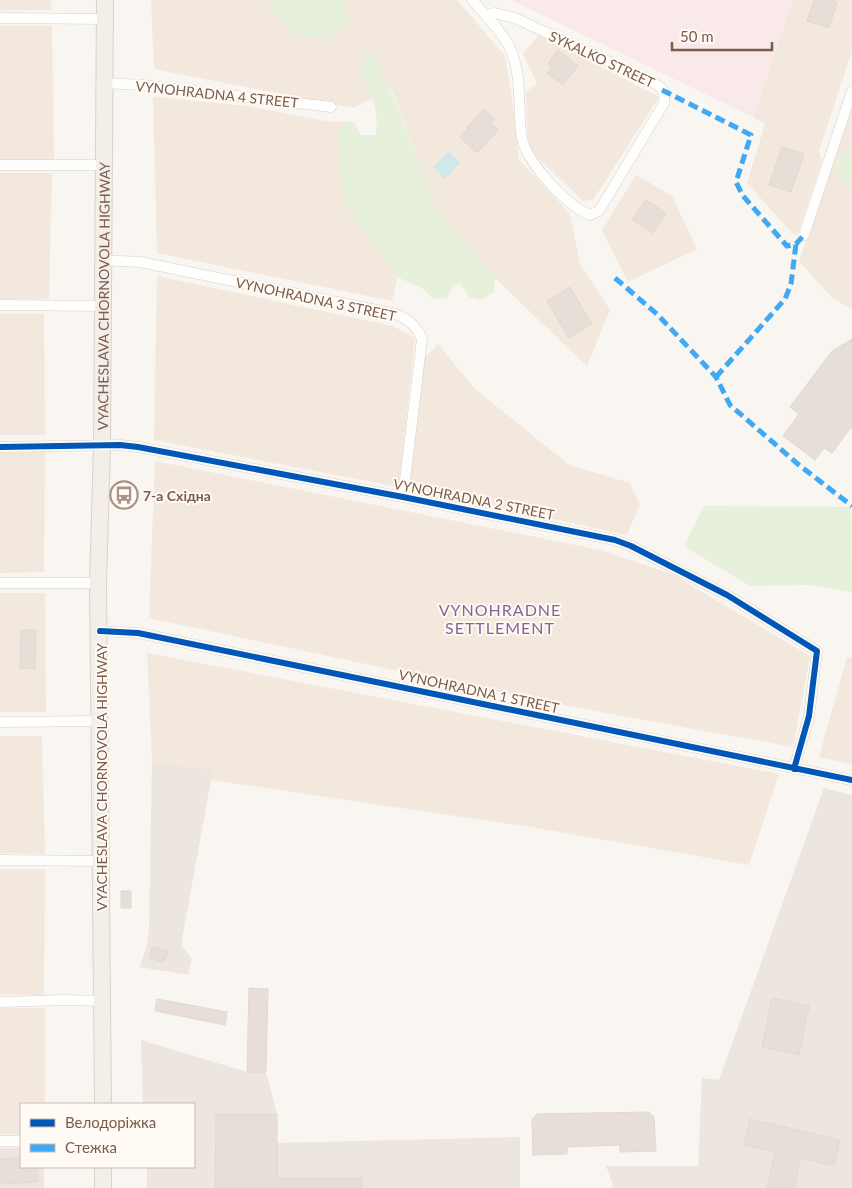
<svg xmlns="http://www.w3.org/2000/svg" width="852" height="1188" font-family="Lato,sans-serif">
<rect width="100%" height="100%" fill="#f9f5f0"/>
<!-- residential -->
<path fill="#f2e8de" d="M0,0H51V10H0Z
M151,0H457L505,56L512,98L519,160L570,214L580,264L610,310L587,366L495,278L436,208L391,88L354,108L154,69Z
M792,0H852V51L819,151L822,160L797,235L792,233L747,183L765,124L753,117Z
M0,26H52L54,160H0Z
M539,35L659,97L593,200L583,201L528,148L526,92L537,83L523,54Z
M153,97L247,106L324,121L354,122L358,195L401,263L392,301L157,253Z
M852,110V309L832,298L799,261Z
M0,173H52L49,299H0Z
M636,175L672,196L697,249L628,282L602,230Z
M157,276L393,326L415,338L399,487L154,440Z
M0,314H44L45,435H0Z
M438,344L474,388L569,465L630,483L640,505L627,535L410,487L423,360Z
M0,452H45L44,572L0,573Z
M155,461L600,550L672,574L810,656L793,747L535,700L149,618Z
M0,593H45L46,712H0Z
M147,653L779,774L749,865L531,827L211,780L213,769L152,762Z
M847,657H852V764L819,757Z
M0,736H42L45,854L0,853Z
M0,869H45L44,995L0,994Z
M0,1008H45V1104H21V1134H0Z"/>
<!-- industrial -->
<path fill="#ede5e0" d="M152,762L213,769L181,945L192,959L188,975L140,967L147,944L149,930Z
M824,788L852,795V1188H610L613,1185L606,1166H698L702,1078L719,1080Z
M141,1040L247,1072H266L277,1114V1143L520,1137V1188H147V1167H194V1104H143Z
M0,1148H21V1167H44V1188H0Z"/>
<!-- medical -->
<path fill="#fae9e9" d="M511,0H792L753,117Z"/>
<!-- green -->
<path fill="#e7f0db" d="M268,0H343L348,22L328,38L298,36L273,13Z
M371,51L390,88L436,208L495,278L494,292L481,300L469,297L460,283L453,285L447,298L433,299L422,288L397,277L344,204L338,135L342,121L354,122L361,135H375C381,109 370,94 359,71L365,52Z
M852,146V187L838,175L834,162L844,151Z
M704,506L851,507L852,592L809,585L750,586L684,546Z"/>
<!-- water -->
<path fill="#d0e8ea" d="M449,152L460,163L445,179L433,167Z"/>
<!-- building -->
<path fill="#e6ded7" stroke="#e2d8d2" d="M814,0H832L837,2L829,28L807,21Z
M558,50L578,66L563,85L547,73L552,67L548,63Z
M484,109L495,119L491,123L498,130L477,153L460,137L468,128L467,127Z
M782,147L804,154L791,192L769,185Z
M646,200L666,213L653,233L632,220Z
M570,287L592,324L569,338L547,301Z
M852,339V426L832,453L824,448L815,460L783,436L799,414L790,407L832,351Z
M21,630H36L35,669L20,668Z
M121,891H131V908H121Z
M152,947L168,951L164,962L149,958Z
M249,988L268,989L266,1072H247Z
M772,998L809,1006L799,1055L762,1047Z
M157,999L227,1012L225,1025L155,1011Z
M649,1112L654,1117L656,1151L620,1152V1145L567,1147V1154L533,1155L532,1120L537,1114Z
M216,1114H277V1178H362V1188H215Z
M750,1119L840,1140L834,1166L801,1158L794,1188H767L775,1152L744,1145Z
M21,1158V1167H37V1182L0,1184V1159Z"/>
<g fill="none" stroke-linecap="round" stroke-linejoin="round">
<!-- minor casing -->
<g stroke="#d7d1cb" stroke-width="11">
<path id="minor" d="M472,0C485,15 501,30 510,48C522,74 518,105 521,132C523,160 565,204 590,215L599,211L664,103C666,88 660,86 648,80L515,18L495,13L486,15
M0,18L104,19
M104,83L142,85L331,107
M0,165H103
M804,235L852,91
M102,260L140,262L396,314C408,319 417,326 422,339L403,497
M0,305L102,306
M0,447L120,445L138,447L403,497L615,540L631,546L727,595L817,651L809,716L794,769
M0,583H98
M100,631L138,633L852,780
M0,722L101,721
M0,860L101,861
M0,1002L66,1000L102,1001
M0,1141H21"/>
</g>
<!-- primary casing -->
<g stroke="#dad1cc" stroke-width="18">
<g id="primary">
<path id="s1" d="M103,1104L98,583L102,446L105,0"/>
<path d="M103,1188V1167"/>
</g>
</g>
<!-- minor -->
<use href="#minor" stroke="#fefefd" stroke-width="10"/>
<!-- primary -->
<use href="#primary" stroke="#f3eee8" stroke-width="16"/>
<!-- quiet -->
<path stroke="#3fa9f5" stroke-width="5" stroke-dasharray="10 5" stroke-linecap="butt" d="M662,90L751,135L736,182L743,196L787,246L796,244L804,235
M615,278L657,314L716,377L730,405L799,465L852,506
M716,377L785,299L791,284L796,244"/>
<!-- cycleway casing -->
<g stroke="#fffaf3" stroke-width="9">
<path id="cycleway" d="M0,447L120,445L138,447L403,497L615,540L631,546L727,595L817,651L809,716L794,769
M100,631L138,633L852,780"/>
</g>
<!-- cycleway -->
<use href="#cycleway" stroke="#0057b8" stroke-width="6"/>
</g>
<!-- icons -->
<defs>
<g id="bus-ring" transform="scale(1.4375)"><circle r="9.5" fill="#fffaf3" stroke="#a69286" stroke-width="1.5"/><path d="M-5-6H5V4H4V6H2V4H-2V6H-4V4H-5ZM-3.5-4V0h7V-4ZM-3.5 1.2v1.5H-2V1.2ZM2 1.2v1.5H3.5V1.2Z" fill="#a69286"/></g>
</defs>
<g fill-rule="evenodd">
<use href="#bus-ring" x="124" y="495"/>
</g>
<g text-anchor="middle" dominant-baseline="central" stroke-width="4" stroke-linejoin="round" paint-order="stroke">
<!-- street labels -->
<g font-size="14" fill="#7a5c4d" stroke="#fffaf3">
<text transform="translate(602 59) rotate(25)">SYKALKO STREET</text>
<text transform="translate(217 94) rotate(6)">VYNOHRADNA 4 STREET</text>
<text stroke="none"><textPath href="#s1" startOffset="808">VYACHESLAVA CHORNOVOLA HIGHWAY</textPath></text>
<text transform="translate(316 299) rotate(12)">VYNOHRADNA 3 STREET</text>
<text transform="translate(474 499) rotate(11)">VYNOHRADNA 2 STREET</text>
<text transform="translate(479 691) rotate(12)">VYNOHRADNA 1 STREET</text>
<text transform="translate(101 777) rotate(-90)">VYACHESLAVA CHORNOVOLA HIGHWAY</text>
</g>
<!-- poi labels -->
<g font-size="14" font-weight="bold" fill="#7a5c4d" stroke="#fffaf3" text-anchor="start">
<text x="143" y="495">7-а Східна</text>
</g>
<!-- quarter labels -->
<g font-size="16" letter-spacing="1" fill="#846695" stroke="#fffaf3">
<text x="500" y="609">VYNOHRADNE<tspan x="500" dy="18">SETTLEMENT</tspan></text>
</g>
</g>
<!-- legend -->
<rect x="20" y="1103" width="175" height="65" fill="#fffaf3" stroke="#cabbb1"/>
<rect x="30" y="1119" width="25" height="8" fill="#0057b8" stroke="#cabbb1"/>
<text x="65" y="1128" font-size="15" fill="#7a5c4d">Велодоріжка</text>
<rect x="30" y="1144" width="25" height="8" fill="#3fa9f5" stroke="#cabbb1"/>
<text x="65" y="1153" font-size="15" fill="#7a5c4d">Стежка</text>
<!-- scale -->
<path d="M672 42v8h100v-8" fill="none" stroke="#7a5c4d" stroke-width="2.5"/>
<text x="680" y="42" font-size="15" fill="#7a5c4d" stroke="#fffaf3" stroke-width="4" paint-order="stroke">50 m</text>
</svg>
